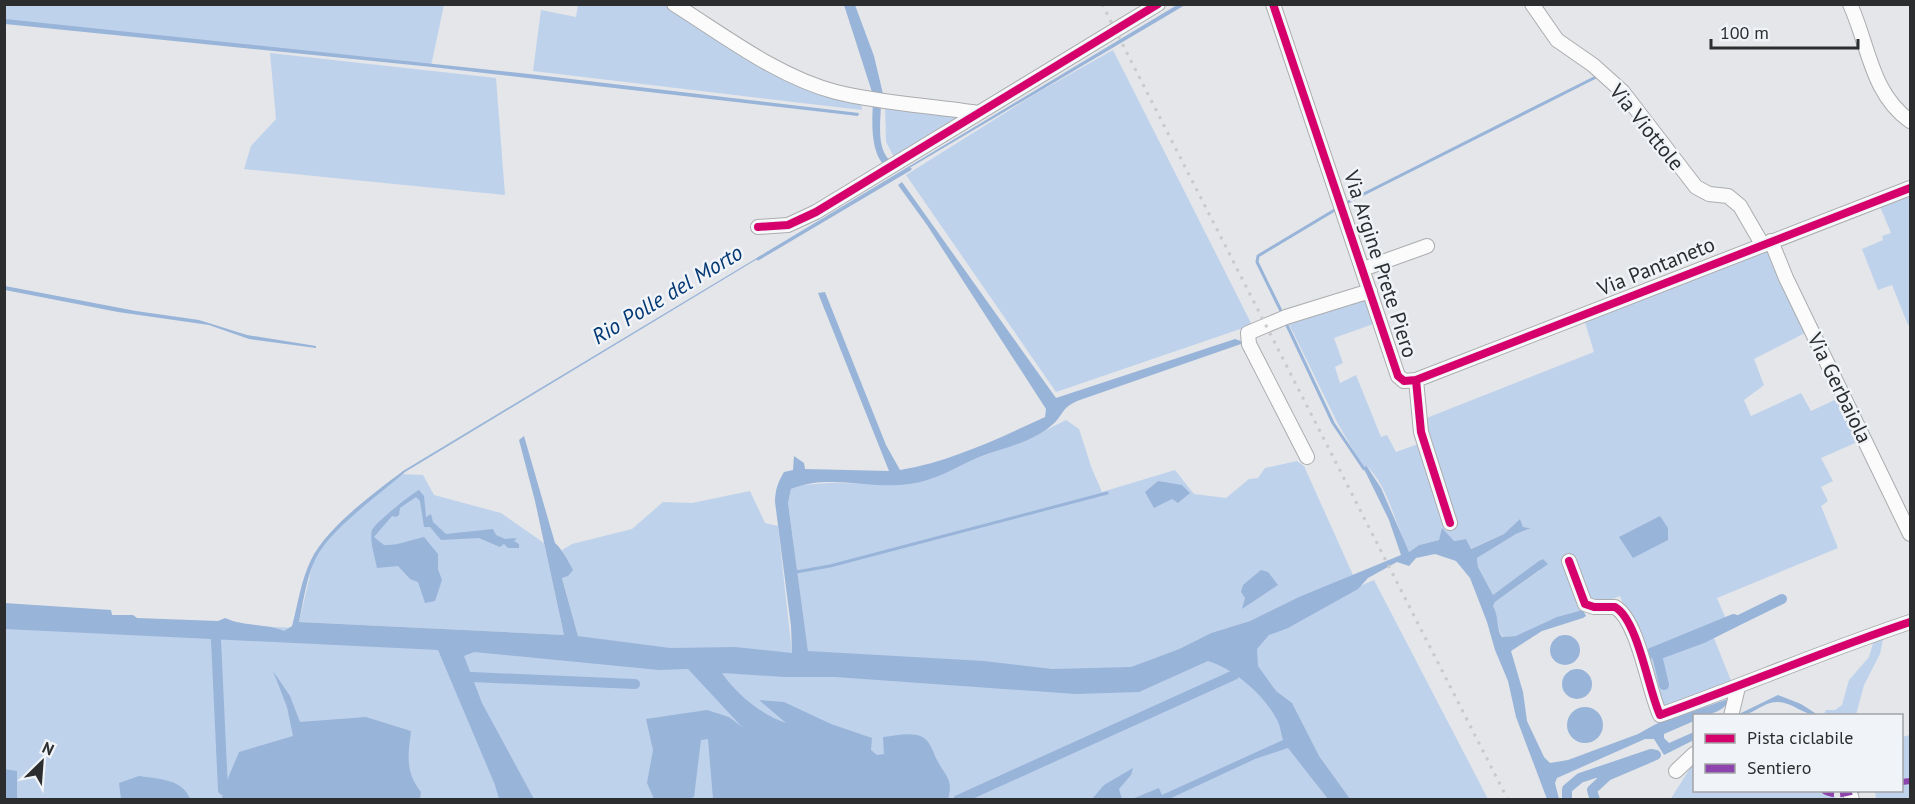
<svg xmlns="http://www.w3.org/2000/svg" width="1915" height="804" font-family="'PT Sans',sans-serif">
<rect width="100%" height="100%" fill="#e4e6e9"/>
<!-- green -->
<path fill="#bfd2ec" d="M4,5H444L431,66L5,22Z
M578,5H664L726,43L861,101L862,110L533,71L541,10L576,17Z
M1113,50L1252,325L1056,392L906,175L1035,94Z
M270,53L496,78L505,195L244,169L251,146L276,119Z
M885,104L965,115L894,157L886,142Z
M1910,191V324L1908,325L1892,285L1878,290L1862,249L1883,240L1882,236L1891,233L1879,204Z
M1768,246L1807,332L1754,359L1764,385L1744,400L1751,416L1801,393L1811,411L1843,396L1862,440L1821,458L1833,481L1821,487L1828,501L1821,506L1838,548L1717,598L1726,619L1710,628L1733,686L1663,711L1620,596L1516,636L1503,637C1497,630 1497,616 1493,606L1495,602L1539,571L1544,559L1493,595L1478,567L1477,558L1516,534L1531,528L1523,527L1520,520L1504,534L1470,549L1466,539L1454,541L1443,532L1439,540L1419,545L1409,552C1395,525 1389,487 1366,465L1364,469L1337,422L1287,320L1368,296L1376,323L1334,338L1343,363L1335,367L1340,383L1356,375L1381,437L1387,435L1396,452L1421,443L1424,419L1594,352L1583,316Z
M1066,420L1079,429L1092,469L1102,492L1175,470L1194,494L1226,498L1249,479L1258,478L1265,468L1297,461L1304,466L1353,575L1250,621L1211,633L1179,649L1137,665L1172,667L1374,580L1488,799L5,800V611L65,617L630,644L578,636L562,577L569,563L562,550L572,544L632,529L663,502L692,503L750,491L765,523L778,526L792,653L808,651L788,503L791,489L800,485L830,483L908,484L1031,438Z
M401,474L423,475L434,495L501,513L544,543L564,635L299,622L315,554L349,516Z
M1883,639L1880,654L1864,685L1856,715L1823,716L1826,710H1835L1842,705L1849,680L1869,657L1874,640Z
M1910,735V799H1876L1875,791L1902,790V737Z
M1694,762V790L1833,791L1835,799L1670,800Z"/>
<!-- water -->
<path fill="#99b4d9" d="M844,5H855L874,56L883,94L872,92Z
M1177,5H1185L825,218L405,472C380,494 338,524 320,551C307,571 304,599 299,622L564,635L535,501L519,440L524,436L555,543C563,550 568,561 573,570L568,576L562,578L578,636L670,648L735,647L792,653L791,626L775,502C775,490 778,482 784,472L793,470L794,456L804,463L805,469L889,471L818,293L825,292L886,445L900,470C952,461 997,439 1045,417L1046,409L927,225L898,185L902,182L1056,398L1235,339L1241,341V344L1077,401C1060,409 1064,415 1052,425C1032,443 1001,448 977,458C954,468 935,481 909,484C872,490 827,473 791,489L788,503L808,651L984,661L1052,669L1131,667L1179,649L1211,633L1250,621L1299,597L1401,555L1389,520L1364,469L1366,465L1381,488L1409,552L1419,545L1439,540L1442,528L1454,541L1466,539L1471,549L1504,534L1520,519L1523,527L1531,528L1516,534L1477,558L1478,567L1493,595L1539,561L1543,559L1548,564L1495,602L1493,606C1499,616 1496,629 1502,637L1516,636L1557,617L1583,610L1586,616L1583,618L1542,631L1511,651L1523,692L1527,721L1544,757L1550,763L1568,760L1638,734L1656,724L1728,699L1729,702C1720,713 1709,715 1694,716V721L1664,734V738L1669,743L1694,732V740L1664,755L1654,739H1645L1557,778L1555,783L1559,799H1547L1516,717L1508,681L1495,650L1487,622L1470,578L1456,561L1435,554L1416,558L1409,566L1397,562L1368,578L1358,589L1288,628L1269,635L1257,649L1258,666L1276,691L1292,703L1319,756L1350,799H1328L1288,748L1255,759L1169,799H1132L1159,788L1162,795L1283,740C1281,733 1280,724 1276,718C1263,694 1234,669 1208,661L1139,692L1076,694L835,677H784L722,673C735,693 763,716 786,723L759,700L784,702L831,724L872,738L871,750L877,755L884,754L883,737C894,736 906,733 917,735C930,738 932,750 937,760C945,776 954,779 948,799H713L708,739L701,740L694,797L687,799H654L647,783L653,750L646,719L707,710L729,717L742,727L688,669L659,670L474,652L464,656L482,703L534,799H499L495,785L438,650L5,629L4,603L111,610L112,615H133L137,618L218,621L225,618C245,627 264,623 284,631L292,626C298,604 301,580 311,560C327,527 374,493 403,471Z
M5,19L520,73L859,113L858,116L432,67L5,24Z
M873,102H881C881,121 875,151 893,163L886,167C870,153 872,121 873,102Z
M5,286L136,311L199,320L247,335L316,346V348L249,339L209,325L118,312L5,290Z
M1158,481L1182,485L1190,493L1178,503L1172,499L1154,508L1145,492Z
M419,490L424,496L426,517L431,514L433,522L446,534L493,529L496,535L505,539L517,538L514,541L519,544V548H508L504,544L500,547L479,538L441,540L430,527H424L420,501L416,497L400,508L399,515L396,517L392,516L374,537L384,545C397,546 410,540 424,537L438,554V569L442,580L435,601L425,603L418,582L410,579L398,566L377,568C375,557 369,540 372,530C375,523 411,494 419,490Z
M1660,516L1668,528V540L1633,558L1619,537Z
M1261,570L1268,572L1278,585L1242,609L1245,598L1241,592L1243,585Z
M1550 650a15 15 0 1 1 30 0a15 15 0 1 1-30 0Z
M1562 684a15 15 0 1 1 30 0a15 15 0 1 1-30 0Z
M273,671L290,696L300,722L366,717L411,731C408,755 405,772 421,792L420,799H222L223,790L239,752L293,736L287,707Z
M1778,695L1801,704L1818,715C1802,715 1793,702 1777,702C1762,702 1752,717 1737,715Z
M1567 725a18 18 0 1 1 36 0a18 18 0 1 1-36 0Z
M1133,768L1131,775L1119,789L1122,799H1092L1104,785Z
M4,769L17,771V799H5Z
M139,776C159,779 183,779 190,799H121L119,783Z"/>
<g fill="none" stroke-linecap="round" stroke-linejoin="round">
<!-- stream -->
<path stroke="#99b4d9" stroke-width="3" d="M1344,204L1598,76
M758,259L910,169
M1283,315L1257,262L1258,256L1338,208
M1285,321L1333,423L1364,469
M796,572L830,566L1107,493"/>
<!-- canal -->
<path stroke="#99b4d9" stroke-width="10" d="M1734,619L1735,622L1703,638L1657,655L1651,653Z
M1735,622L1782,599
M216,640L223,790
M1657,655L1664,685
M472,677L635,684
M958,800L1234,675
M1567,800V789L1580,778L1651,754L1656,755L1607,776L1592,790L1595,800"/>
<!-- minor casing -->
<g stroke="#abacae" stroke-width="16">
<path id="minor" d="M674,4C725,36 778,77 836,92C879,103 933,106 978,113
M1273,4L1398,376L1404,381L1416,380L1421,432L1450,523
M1532,4L1557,40L1593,65L1623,92L1696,187L1709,194L1728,196L1740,206L1762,244
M1850,4C1869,46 1871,93 1910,121
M758,227L788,225L816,212L1158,4
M1771,241L1786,278L1910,534
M1363,269L1427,246
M1416,380L1910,188
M1307,457L1249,344L1248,333L1286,317L1370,291
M1569,561L1585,604L1594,607H1615C1638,620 1648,689 1660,715C1744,685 1826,650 1910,622
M1731,716L1738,687
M1676,771L1694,754
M1849,790L1852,800"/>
</g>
<!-- minor -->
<use href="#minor" stroke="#fbfbfc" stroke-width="14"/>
<!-- rail -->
<path stroke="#cacaca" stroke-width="3" stroke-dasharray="3 6" stroke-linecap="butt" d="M1102,4L1508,800"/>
<!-- quiet -->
<path stroke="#8e44ad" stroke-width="6" stroke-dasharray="12 6" stroke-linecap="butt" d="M1902,782L1910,781
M1823,790C1833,798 1847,793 1859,790"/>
<!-- cycleway casing -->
<g stroke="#f0f3f7" stroke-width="11">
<path id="cycleway" d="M1273,4L1398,376L1404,381L1416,380L1421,432L1450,523
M758,227L788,225L816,212L1158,4
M1416,380L1910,188
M1569,561L1585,604L1594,607H1615C1638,620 1648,689 1660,715C1744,685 1826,650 1910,622"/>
</g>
<!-- cycleway -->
<use href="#cycleway" stroke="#d6006c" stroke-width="8"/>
</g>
<g text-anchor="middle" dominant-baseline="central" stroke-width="5" stroke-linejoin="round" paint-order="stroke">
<!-- street labels -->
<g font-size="21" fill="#2b2d2e" stroke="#f0f3f7">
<text transform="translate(1647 127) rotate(51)">Via Viottole</text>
<text transform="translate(1381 264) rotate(72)">Via Argine Prete Piero</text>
<text transform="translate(1656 266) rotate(-22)">Via Pantaneto</text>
<text transform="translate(1840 388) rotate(64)">Via Gerbaiola</text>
</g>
<!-- water labels -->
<g font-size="22" font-style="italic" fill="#023874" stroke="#f0f3f7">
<text transform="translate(667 294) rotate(-31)">Rio Polle del Morto</text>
</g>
</g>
<!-- border -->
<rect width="1915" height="804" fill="none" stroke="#2b2d2e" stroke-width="12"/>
<!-- legend -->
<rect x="1693" y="714" width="210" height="78" fill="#f0f3f7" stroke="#a1a4a7" stroke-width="1.5"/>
<rect x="1705" y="734" width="30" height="9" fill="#d6006c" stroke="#a1a4a7" stroke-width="1.5"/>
<text x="1747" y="744" font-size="18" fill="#2b2d2e">Pista ciclabile</text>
<rect x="1705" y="764" width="30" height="9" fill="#8e44ad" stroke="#a1a4a7" stroke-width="1.5"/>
<text x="1747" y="774" font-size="18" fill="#2b2d2e">Sentiero</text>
<!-- north arrow -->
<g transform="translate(42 762) rotate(25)" stroke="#f0f3f7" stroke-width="4.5" paint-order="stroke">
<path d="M0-4.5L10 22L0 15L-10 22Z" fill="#2b2d2e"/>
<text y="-9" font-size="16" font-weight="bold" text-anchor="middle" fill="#2b2d2e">N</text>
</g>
<!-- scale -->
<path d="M1711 39v9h147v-9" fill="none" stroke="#2b2d2e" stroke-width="3"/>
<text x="1720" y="39" font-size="18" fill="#2b2d2e" stroke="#f0f3f7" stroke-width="4.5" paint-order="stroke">100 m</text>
</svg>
